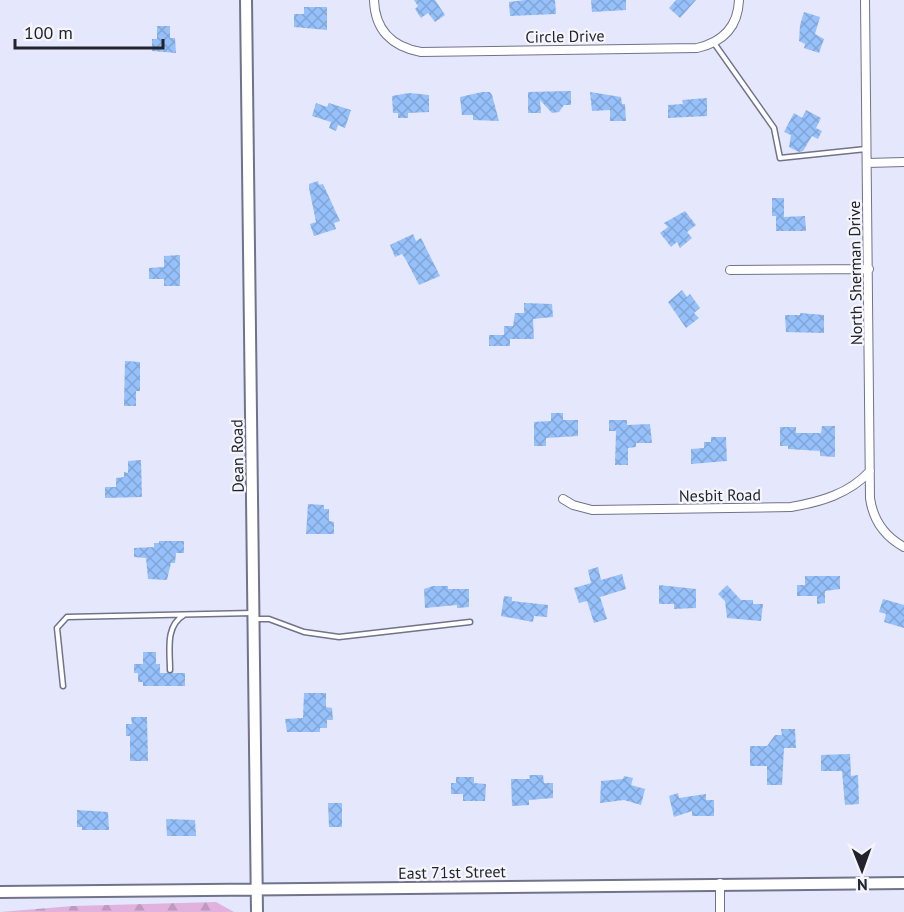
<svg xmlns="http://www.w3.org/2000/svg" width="904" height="912" font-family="'PT Sans',sans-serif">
<defs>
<pattern id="forest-firs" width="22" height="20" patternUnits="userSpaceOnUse" patternTransform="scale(1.5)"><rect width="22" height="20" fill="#e0b2dd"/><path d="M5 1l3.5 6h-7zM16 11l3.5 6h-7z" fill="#c099be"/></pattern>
<pattern id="building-cross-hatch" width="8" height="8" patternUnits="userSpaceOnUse" patternTransform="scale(1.5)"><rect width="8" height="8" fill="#96c0f9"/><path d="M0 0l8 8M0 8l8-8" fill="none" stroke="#81a5d6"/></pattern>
</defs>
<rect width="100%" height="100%" fill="#e5e7fd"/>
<!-- forest -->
<path fill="url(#forest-firs)" d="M216,902L234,912H0L73,906Z"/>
<!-- building -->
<path fill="url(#building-cross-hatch)" d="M414,0H435L445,15L435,22L428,13L421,18L415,9L418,6Z
M525,0H555L556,14L510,16L509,2Z
M591,0H626V10L592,12Z
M676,0H696L680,18L669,8Z
M304,7H327V30L294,27V14H304Z
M804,12L820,17L815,34L824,39L819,53L804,48L805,44L799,41L800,25Z
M157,26H170V38H175L176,53L152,51V39H157Z
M571,91V105H564L559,112L552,113L540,100L541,113H528V92Z
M482,92H490L492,95L499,121L473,120V115H462L460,97Z
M590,92L621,97L622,104H625L626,121H610V110L592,111Z
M409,93L429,95V112L408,113V118H398V113H393L392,96Z
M707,98V116L668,118V105L683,104L682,100Z
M316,103L327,107L329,103L351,110L345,128L338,125L336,131L329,128L331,122L312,116Z
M806,110L821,118L816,128L822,131L818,139L812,136L803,151L799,152L789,147L791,135L784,132L794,113L802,118Z
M318,181L319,185L323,184L340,221L334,223L336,229L314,236L310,224L316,222L309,188V184Z
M772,198H784V217L805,216L806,231H776V216H772Z
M685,211L696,225L687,232L692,238L680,248L677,242L671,247L660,233L668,227L664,223Z
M413,234L416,241L421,238L440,276L419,285L406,260L402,254L395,257L390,245Z
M180,255V286H164V279H149V268L164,267V256Z
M682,290L687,297L690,294L700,308L694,313L699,318L686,328L668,302Z
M524,303L552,304L553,317L533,319L534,339H510V346H489V335H504V326H513L515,313H524Z
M800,313L824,315V333L786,332L785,315H800Z
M125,361L140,362V391H136V406H124Z
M551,413H563V420H578V436L546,438V446H534V422L551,421Z
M609,420H627V425L650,424L652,443H636V447L628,448V465H615L616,431H609Z
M822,426H835V457L820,456V451L788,449V446H780V427H796V433H821Z
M711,437H726L727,461L691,464V449L704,448V442H711Z
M141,460L142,497L105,498V487H116V478L124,477V472L128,473V461Z
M308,504L324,505V509H329V521L334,522V534H306Z
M159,541H184V553H176L175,563H171L167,580L148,579L146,558L134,557V548L154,547V543H159Z
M598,567L601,580L622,574L626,589L600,597L607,619L594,623L587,601L579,603L574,588L591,583L588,570Z
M805,576H840V589L825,591V603L817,604V596H797V585H805Z
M659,585L696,589V608L674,609V604H659Z
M727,585L741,600H753V604H763L761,621L727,618L725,601L718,594Z
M433,586H448V589H469V607L457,608V605L425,608L424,589Z
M504,596L512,597V601L548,605L547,617L534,616L533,622L501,616Z
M883,599L904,605V628L884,622L886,614L879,612Z
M143,652H156V664H160V673H185V686H143V682H138V673H134V664H143Z
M304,693H326V707L332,708L333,720H327V728H320V732H287L285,719L303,718Z
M131,717H147L148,761H130V736H126V724H132Z
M781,729H795L796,748H784L782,785H767V766H750V746H767L775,735H782Z
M850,754L851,776L858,775L859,804L845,805L842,771H821V755Z
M529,775H543L544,783H553V798L529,800V805L512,806L511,779H530Z
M624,776L633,778L631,785L645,789L641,805L624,800L600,803L601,781L623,779Z
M456,777H474V783L486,784L485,801H463V794H451V783H456Z
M678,793L679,798L706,794V800H714V816H692V811L674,817L669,796Z
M328,803H342V827H329Z
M77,810L108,812L109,830H82V827H77Z
M166,819L195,820L196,836H167Z"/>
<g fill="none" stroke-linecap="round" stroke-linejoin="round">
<!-- lane casing -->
<g stroke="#70738a" stroke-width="7">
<path id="lane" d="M714,43L774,128L780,158L866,149
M254,619H269L304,632L339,637L470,622
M170,670C170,650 165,626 184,615
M63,686L57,628L67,617L253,613"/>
</g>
<!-- street casing -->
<g stroke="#70738a" stroke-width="10">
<path id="street" d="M374,0C375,30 392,47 421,52L697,48C723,42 738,27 739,0
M865,0L870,498C873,520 884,536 904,547
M867,163L904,162
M730,270L869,269
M563,499L573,505L592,510L791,507C820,502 849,494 870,471
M720,912V883"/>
</g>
<!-- secondary casing -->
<g stroke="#70738a" stroke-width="14">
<path id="secondary" d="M246,0L257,912
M0,892L904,883"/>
</g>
<!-- lane -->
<use href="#lane" stroke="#fff" stroke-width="4"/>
<!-- street -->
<use href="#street" stroke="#fff" stroke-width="8"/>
<!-- secondary -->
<use href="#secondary" stroke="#fff" stroke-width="10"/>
</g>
<g text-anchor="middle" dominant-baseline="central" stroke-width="4.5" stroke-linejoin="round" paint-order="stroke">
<!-- street labels -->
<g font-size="16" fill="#22232d" stroke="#f5f6fb">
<text transform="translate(565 36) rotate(-1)">Circle Drive</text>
<text transform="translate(855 273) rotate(-91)">North Sherman Drive</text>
<text transform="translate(237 456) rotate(-91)">Dean Road</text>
<text transform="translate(720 495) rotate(-1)">Nesbit Road</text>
<text transform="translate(452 872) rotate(-1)">East 71st Street</text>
</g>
</g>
<!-- north arrow -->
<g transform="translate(862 870) rotate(179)" stroke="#f5f6fb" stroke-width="4.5" paint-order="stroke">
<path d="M0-4.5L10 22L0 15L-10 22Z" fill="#22232d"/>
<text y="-9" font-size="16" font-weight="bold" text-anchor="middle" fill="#22232d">N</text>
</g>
<!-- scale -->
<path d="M15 39v9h148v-9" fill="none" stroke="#22232d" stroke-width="3"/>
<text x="24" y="39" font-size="18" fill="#22232d" stroke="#f5f6fb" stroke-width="4.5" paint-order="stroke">100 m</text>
</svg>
